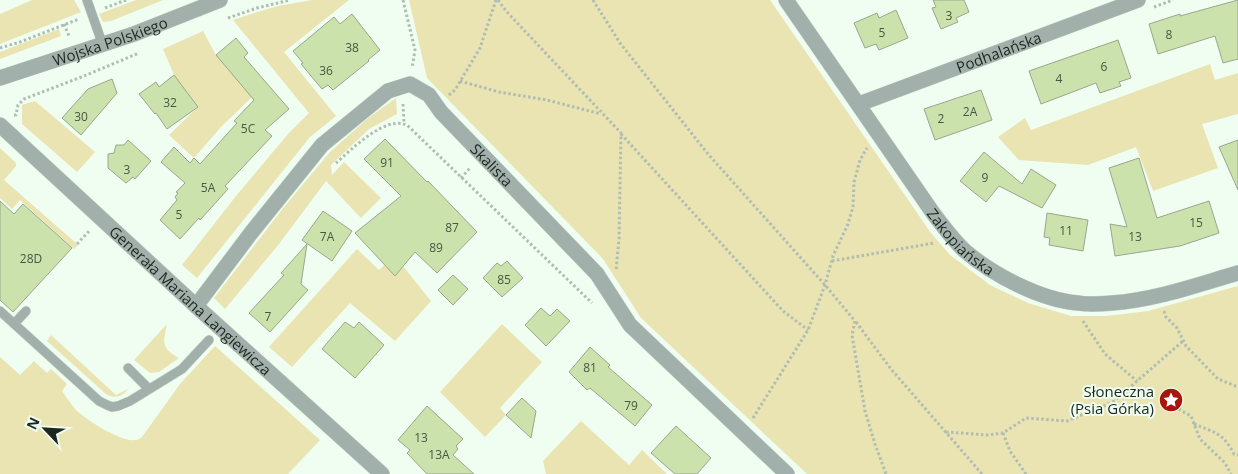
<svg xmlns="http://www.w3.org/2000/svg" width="1238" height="474" font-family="'Open Sans',sans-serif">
<rect width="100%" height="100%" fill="#effef1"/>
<!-- green -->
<path fill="#e9e4b2" d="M32,0H74L81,12L0,44V14Z
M136,0H163L111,21L103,22L99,14Z
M312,0H349L284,52L336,116L310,137L197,278L182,265L236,196L288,134L309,113L233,20L254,13L278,6Z
M409,0H770L931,233L950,255L990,285L1028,303L1071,316H1107L1148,311L1238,286V474H807L641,318L603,259L427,78Z
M59,29L61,36L0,59V52Z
M203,31L216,55L252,97L221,127L194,158L169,135L198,107L174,75L163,49Z
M1210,64L1215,80L1238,73V114L1202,124L1218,168L1153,191L1136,147L1088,165L1019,160L998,137L1025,118L1031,130Z
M396,98L397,114L369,129L331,165L332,175L344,162L381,198L361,218L326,181L279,244L225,309L214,298L284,207L330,152L367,119Z
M35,101L95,152L77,172L22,124V105Z
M0,148L16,163V166L4,180L77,244L78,245L74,249L20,200L12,209L0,198Z
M357,249L379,270L394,255L431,301L395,341L350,303L292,367L269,347Z
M167,324C163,343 161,348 179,358L159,372L150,373L134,360Z
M502,324L542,362L500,408L506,415L485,437L440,392Z
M51,335L116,395L128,389C123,397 113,399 106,394L47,341Z
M215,346L320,440L288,474H0V357L20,375L34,361L47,373L51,369L67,384L62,391C66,397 71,404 76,410C87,420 120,442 135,440C139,440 139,439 142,437L180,384Z
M581,421L629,465L642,450L667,474H546L543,461Z"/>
<!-- building -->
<path fill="#cce2ad" stroke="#9aa68c" d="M933,0H964L969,12L956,18L958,22L941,29L932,8L936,7Z
M1238,0V59L1223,63L1215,36L1158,54L1149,24L1180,14V16Z
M896,10L908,38L879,50L876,44L865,48L854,23L877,13L879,18Z
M352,14L380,50L368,60L369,61L333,90L328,85L322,89L301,64L303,63L293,51L334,17L340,24Z
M236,38L248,53L244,57L289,109L265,130L272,136L225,186L228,189L200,220L199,218L180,239L160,220L177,200L175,197L178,193L176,192L185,183L161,162L174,147L190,163L194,158L200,164L237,123L234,121L254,100L216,55Z
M1118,40L1131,78L1119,82L1121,86L1100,93L1096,83L1041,104L1029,71Z
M174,75L198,107L167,129L156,113L155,114L139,94L156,82L159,87Z
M112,79L117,93L81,135L62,118L88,89Z
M981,90L992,120L935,140L924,109Z
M385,139L427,182L428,181L477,232L437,273L415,252L395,276L355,233L401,196L364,159Z
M128,140L151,161L135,179L133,177L126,183L108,168V154L114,153L116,145H124Z
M1238,140V190L1219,147Z
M984,152L1022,184L1031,169L1056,185L1042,208L999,186L986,202L960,181Z
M1139,158L1157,218L1209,201L1219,233L1180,246L1115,256L1110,224L1127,227L1109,168Z
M0,201L14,214L23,204L72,248L13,312L0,300Z
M323,211L352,231L332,261L302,240Z
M1047,213L1088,220L1083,251L1049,245L1050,238L1044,237Z
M307,244L301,284L308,290L270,332L249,313L284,275L281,273Z
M507,261L523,278L502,297L483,278L497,263L501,266Z
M453,275L468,289L453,305L438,290Z
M541,308L550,316L557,309L570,321L546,346L525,325Z
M345,322L354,328L359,322L384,345L355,378L322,349Z
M590,347L610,365L608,367L652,405L635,426L590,388L587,390L569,372Z
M522,398L536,411L531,438L506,415Z
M427,406L463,439L456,446L458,449L453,455L474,474H427L407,453L410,450L398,440Z
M676,426L711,458L697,474H675L651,453Z"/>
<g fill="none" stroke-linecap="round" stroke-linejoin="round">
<!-- service casing -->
<g stroke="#c9d7cb" stroke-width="10">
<path id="service" d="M87,0L100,37
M0,311L99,401L107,405L112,407L118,406L130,401L182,369L209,340
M14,324L26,311
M128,368L149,389"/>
</g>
<!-- minor casing -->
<g stroke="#c9d7cb" stroke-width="16">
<g id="minor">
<path id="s1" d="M786,0L933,213C943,226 953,240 965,251C993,275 1041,300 1078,303C1089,305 1101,304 1112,303C1155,300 1197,285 1238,273"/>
<path id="s2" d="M859,104L1138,0"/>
<path id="s3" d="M0,125L196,306L382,474"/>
<path id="s4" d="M196,306L251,233L322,145L388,91L410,84L429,95L441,112L597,274L630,325L787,474"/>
</g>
</g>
<!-- tertiary casing -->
<g stroke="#c9d7cb" stroke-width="16">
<g id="tertiary">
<path id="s5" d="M0,78L134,34L220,0"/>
</g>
</g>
<!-- path -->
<path stroke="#b0bdb2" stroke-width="3" stroke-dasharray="2.5 2.5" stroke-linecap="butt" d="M403,0L415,50L412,68
M498,0L506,11L621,133L619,239L616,271
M593,0L620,43L708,154L825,285L855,321L852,335L865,411L875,444L886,474
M1154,7L1173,0
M105,8L126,0
M228,18L257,8L290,0
M64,24L69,36
M0,48L20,42L79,19
M460,81L499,92L547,100L601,114
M449,95L455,90L480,48L496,0
M403,104L404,123
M14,115H16L18,105L24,99L84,76L139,53
M621,134L783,311L808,330
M336,163C351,150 387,113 408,126L592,303
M461,178L471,167
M77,244L90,230
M832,261L934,243
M1164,311L1166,317L1177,328L1186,346L1218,379L1238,387
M1083,321L1105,354L1137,381
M856,322L891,369L982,474
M1177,404L1180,410L1191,416L1200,439L1225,463L1231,474
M753,418L808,330L825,285L833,256L848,224L853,207L854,182L860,160L867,148
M1194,424C1216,433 1223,433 1234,454L1238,455
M946,432L988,435L1003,433L1026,418L1067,421L1113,402L1183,341
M1003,433L1010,451L1026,474"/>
<!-- service -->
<use href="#service" stroke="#a1b0ab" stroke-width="9"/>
<!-- minor -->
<use href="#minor" stroke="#a1b0ab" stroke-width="15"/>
<!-- tertiary -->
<use href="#tertiary" stroke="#a1b0ab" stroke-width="15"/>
</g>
<!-- icons -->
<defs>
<g id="sight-disc" transform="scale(1.25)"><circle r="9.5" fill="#a8150c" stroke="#effef1"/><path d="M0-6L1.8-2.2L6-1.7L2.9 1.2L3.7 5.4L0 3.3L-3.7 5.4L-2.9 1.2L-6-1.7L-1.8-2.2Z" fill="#fff"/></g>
</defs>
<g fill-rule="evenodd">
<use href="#sight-disc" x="1171" y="400"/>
</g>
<g text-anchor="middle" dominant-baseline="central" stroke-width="4" stroke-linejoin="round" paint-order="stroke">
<!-- number labels -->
<g font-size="12" fill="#495642">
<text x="949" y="15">3</text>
<text x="882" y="32">5</text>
<text x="1169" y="34">8</text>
<text x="352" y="47">38</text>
<text x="1104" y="66">6</text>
<text x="326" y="70">36</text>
<text x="1059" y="78">4</text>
<text x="170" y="102">32</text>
<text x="970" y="111">2A</text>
<text x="81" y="116">30</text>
<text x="941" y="118">2</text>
<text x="248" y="128">5C</text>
<text x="387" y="162">91</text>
<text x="127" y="169">3</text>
<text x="985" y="177">9</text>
<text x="208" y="187">5A</text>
<text x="179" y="214">5</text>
<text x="1196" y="222">15</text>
<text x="452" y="227">87</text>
<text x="1066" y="230">11</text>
<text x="327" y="236">7A</text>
<text x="1135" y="236">13</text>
<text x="436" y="247">89</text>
<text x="31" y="258">28D</text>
<text x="504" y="279">85</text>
<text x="268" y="316">7</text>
<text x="590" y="367">81</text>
<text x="631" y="405">79</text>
<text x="421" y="437">13</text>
<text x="439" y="454">13A</text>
</g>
<!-- street labels -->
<g font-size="15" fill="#1d271f" stroke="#effef1">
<text stroke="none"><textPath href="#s5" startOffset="116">Wojska Polskiego</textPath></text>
<text stroke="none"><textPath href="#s2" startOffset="149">Podhalańska</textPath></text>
<text stroke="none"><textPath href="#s4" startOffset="429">Skalista</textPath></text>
<text stroke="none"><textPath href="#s1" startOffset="299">Zakopiańska</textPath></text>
<text stroke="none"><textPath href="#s3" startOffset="259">Generała Mariana Langiewicza</textPath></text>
</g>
<!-- poi labels -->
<g font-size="15" fill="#1d271f" stroke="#effef1" text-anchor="end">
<text x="1154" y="391">Słoneczna<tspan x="1154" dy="17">(Psia Górka)</tspan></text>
</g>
</g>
<!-- north arrow -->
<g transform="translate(45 429) rotate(295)" stroke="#effef1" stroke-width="4" paint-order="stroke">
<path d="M0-4L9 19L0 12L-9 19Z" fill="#1d271f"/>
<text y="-8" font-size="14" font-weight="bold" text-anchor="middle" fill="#1d271f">N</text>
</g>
</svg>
